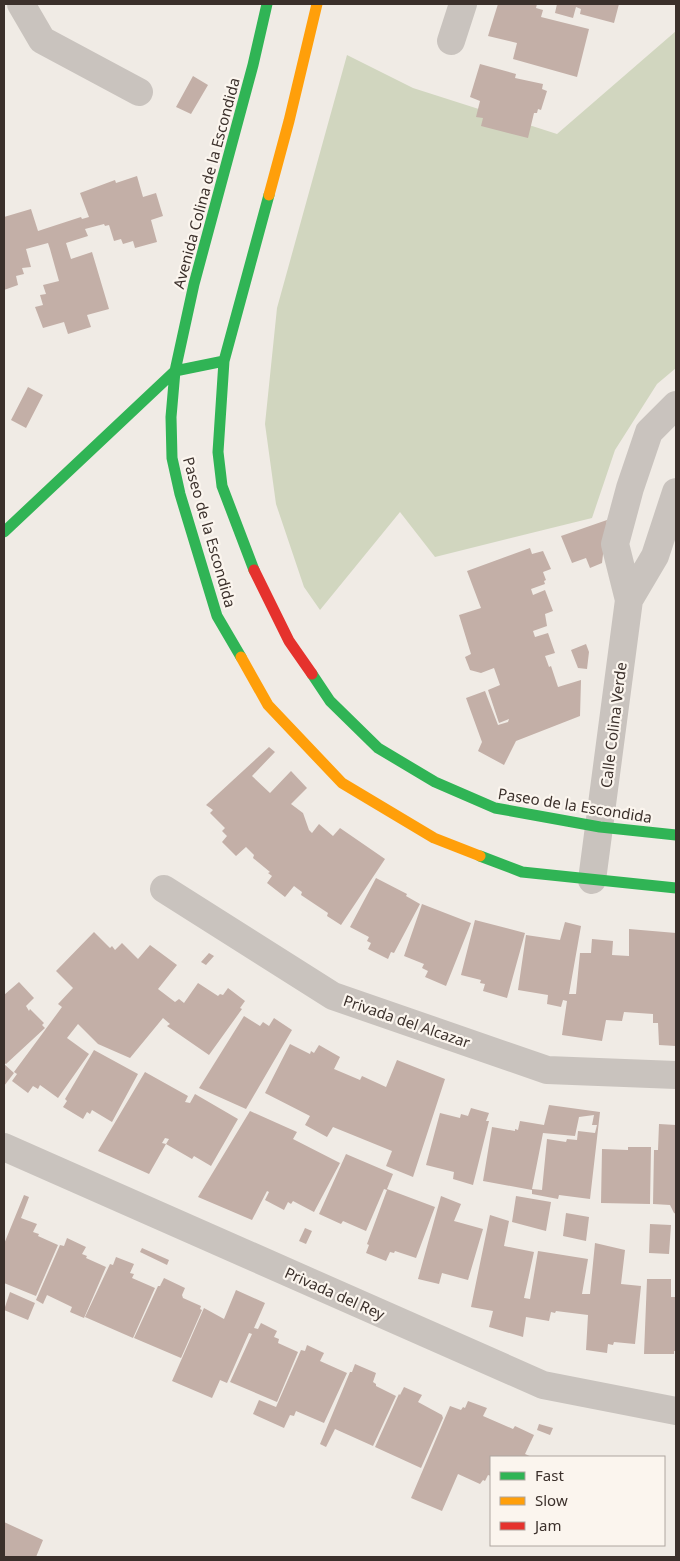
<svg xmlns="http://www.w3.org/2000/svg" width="680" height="1561" font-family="'Noto Sans',sans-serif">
<rect width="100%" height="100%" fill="#f0ebe5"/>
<!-- green -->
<path fill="#d1d6bf" d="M676,31V368L657,384L615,450L592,518L435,557L400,512L320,610L304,587L276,504L265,424L277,308L347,55L413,88L557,134Z"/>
<!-- building -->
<path fill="#c3afa7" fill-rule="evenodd" d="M498,4H537L536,8L543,10L541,17L589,29L577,77L513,59L517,43L488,36Z
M557,4H619L614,23L580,14L581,9L576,7L573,18L555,13Z
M480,64L516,74L515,78L543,84L542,89L547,91L541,110L538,109L537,113H534L528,138L481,126L483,118L476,117L480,101L470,97Z
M193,76L208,85L191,114L176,107Z
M137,176L143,197L156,193L163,216L151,220L157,242L135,248L133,241L123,244L121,239L114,241L109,225L105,226L104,224L85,229L88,236L66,243L71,259L92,252L109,309L87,315L91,327L68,334L64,322L43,328L35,307L43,305L40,295L46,294L43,285L59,281L50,249L48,243L26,249L31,267L22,268L24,274L16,276L18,285L4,290V217L31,209L38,231L81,217L82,219L89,217L80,193L115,180L116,183Z
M28,387L43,395L26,428L11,420Z
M607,520L602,563L590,568L586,558L572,563L561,536Z
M530,548L532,554L543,551L551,569L543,572L546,580L544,581L545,584L531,589L533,595L545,590L553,611L545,614L547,626L533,631L535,637L548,633L555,653L545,656L549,667L551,666L558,687L581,680L580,716L516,741L504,765L478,751L482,742L466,698L485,691L498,725L508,722L509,719L499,723L488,690L500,685L494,668L481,673L470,670L465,657L471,654L459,615L481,608L467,571Z
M586,644L589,652L587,669L578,668L571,650Z
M269,747L275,752L252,776L270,793L291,771L307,788L291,804L303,813L309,830L312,833L319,824L333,836L340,828L385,859L341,925L327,916L328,913L301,895L302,892L294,886L285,897L267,883L272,876L268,873L270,872L253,858L254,855L246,847L236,856L222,842L227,836L222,831L225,828L210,813L213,810L206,805Z
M376,878L407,894L406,896L420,904L394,953L391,952L388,959L368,949L371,943L367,941L369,937L350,927Z
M422,904L471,923L446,986L425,977L428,971L422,968L424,964L404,956Z
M475,920L525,933L507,998L483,991L485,984L480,983L481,980L461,975Z
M565,922L581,926L569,994H576L580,953H591L592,939L613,941L612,955L629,956V929L676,933V1046L659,1045L658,1023H653V1014L624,1012L622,1021L606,1020L602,1041L562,1035L567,1001L563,1000L561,1007L547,1004L548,995L518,990L526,935L560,940Z
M94,932L110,948L112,946L115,950L122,943L138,959L150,945L177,965L158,989L175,1002L179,999L184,1003L198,983L218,996L220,994L223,995L228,988L245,1001L240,1008L242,1009L209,1055L167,1026L170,1024L163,1018L130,1058L98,1044L78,1024L67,1038L89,1054L58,1098L40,1085L38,1089L33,1086L28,1093L12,1081L17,1074L14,1072L62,1007L58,1004L73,988L56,971Z
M209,953L214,956L206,965L201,962Z
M19,982L34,998L26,1006L29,1011L30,1009L44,1023L42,1025L45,1028L6,1064L4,1063V995Z
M244,1016L260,1026L263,1022L269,1026L274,1018L292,1030L246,1109L199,1088Z
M290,1044L310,1054L311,1051L314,1053L319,1045L340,1057L334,1069L360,1080L362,1076L386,1087L397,1060L445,1079L413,1177L386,1166L392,1151L333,1127L327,1137L305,1125L310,1116L265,1093Z
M94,1050L138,1074L112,1122L92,1110L90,1114L87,1112L83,1119L63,1107L67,1101L65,1099Z
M4,1064L14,1073L4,1086Z
M145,1072L188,1096L185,1102L190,1103L195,1094L238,1119L211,1166L194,1156L192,1159L166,1144L169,1139L165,1138L162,1143L166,1144L149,1174L98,1151Z
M549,1105L600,1112L590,1199L559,1195L558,1199L532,1194V1190L483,1181L492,1127L515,1131V1129L518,1130L520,1121L544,1125ZM594,1115L592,1125H597L595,1133L578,1131L577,1140L567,1139L566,1142L547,1139L542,1190L532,1189L543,1133L575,1136L579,1117Z
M471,1108L489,1113L486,1121H489L473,1185L453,1179L454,1172L426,1165L440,1113L460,1118L461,1114L468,1116Z
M250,1111L297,1132L293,1139L340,1163L314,1212L293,1201L291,1204L288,1202L284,1210L265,1200L269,1192L267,1191L252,1220L198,1197Z
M659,1124L676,1125V1214L674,1213L670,1205L653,1204L654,1150H658Z
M628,1147H651L650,1204L601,1203L602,1149L628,1150Z
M346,1154L393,1174L387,1189L435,1207L416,1258L395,1251L394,1253L390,1252L386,1261L366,1253L369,1245L367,1244L387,1190L384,1189L366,1231L343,1221L341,1224L319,1214Z
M24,1195L29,1197L21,1218L37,1224L33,1232L39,1234L38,1236L58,1245L36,1296L4,1283V1244Z
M441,1196L461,1204L454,1221L483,1229L468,1280L442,1273L439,1284L418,1279Z
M516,1196L551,1202L546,1231L512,1222Z
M566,1213L589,1217L586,1241L563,1236Z
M490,1215L509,1221L504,1246L534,1252L524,1298L530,1299L538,1251L588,1259L582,1294H590L595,1243L625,1250L621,1284L641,1286L635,1344L614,1342L613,1345L608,1344L607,1353L586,1350L588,1315L556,1311L555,1313L551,1312L549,1321L526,1317L523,1337L489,1327L493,1311L471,1307Z
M650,1224L671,1225L669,1254L649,1253Z
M305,1228L312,1231L306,1244L299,1241Z
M67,1238L86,1247L82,1254L87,1256L86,1258L106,1267L84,1318L70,1312L72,1307L47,1295L43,1304L36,1300L60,1245L64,1246Z
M142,1248L169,1260L167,1265L140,1252Z
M116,1257L134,1264L130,1273L134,1274L132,1278L155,1288L133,1338L85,1317L110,1264L113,1265Z
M164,1278L185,1288L182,1295L183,1298L201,1306L200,1309L202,1310L181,1358L134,1338L158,1286H160Z
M647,1279H671V1297H676V1351H674V1354H644Z
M236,1290L265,1303L254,1328L258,1329L261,1323L277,1331L274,1337L279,1339L278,1343L298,1352L277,1402L230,1382L252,1334L249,1333L227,1383L220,1380L212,1398L172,1381L204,1308L224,1319Z
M10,1292L35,1303L28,1320L4,1310Z
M307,1345L324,1353L320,1361L347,1373L324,1423L296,1411L294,1416L290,1415L284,1428L253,1414L259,1400L276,1407L301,1350L305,1351Z
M355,1364L376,1373L373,1382L376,1384V1386L396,1396L373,1446L335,1429L326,1447L320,1444L350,1372H352Z
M404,1387L422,1395L418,1402L442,1415L443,1418L421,1468L375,1447L399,1394L400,1395Z
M468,1401L487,1408L483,1416L513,1429L515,1426L534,1435L525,1454L532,1457H491V1476L488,1475L485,1481L483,1480L480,1484L458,1474L442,1511L411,1498L450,1406L461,1410L463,1407L465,1408Z
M539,1424L553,1428L550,1435L537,1430Z
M4,1522L43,1540L36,1557H4Z"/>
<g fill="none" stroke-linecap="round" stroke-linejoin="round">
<!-- street -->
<path stroke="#c9c3be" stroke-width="28" d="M21,4L42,40L139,92
M451,41L463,4
M629,600L655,556L676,492
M592,880L629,600L615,544L630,488L649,432L676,405
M164,889L333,996L547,1070L676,1075
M4,1147L543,1385L676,1411"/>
<!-- fast -->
<path stroke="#30b455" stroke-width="11" d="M4,532L175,371L224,361
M254,570L222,486L218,452L224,361L269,195
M241,657L217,616L180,494L172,458L171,417L175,371L194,284L253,65L267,4
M312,674L330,701L378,748L435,782L495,808L600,827L676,835
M480,856L522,872L676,888"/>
<!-- slow -->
<path stroke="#ff9f0a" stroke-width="11" d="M269,195L289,121L317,4
M241,657L268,705L342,783L434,838L480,856"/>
<!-- jam -->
<path stroke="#e5322d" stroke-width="11" d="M254,570L289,641L312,674"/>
</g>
<g text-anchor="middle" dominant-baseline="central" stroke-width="4.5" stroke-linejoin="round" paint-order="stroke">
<!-- street labels -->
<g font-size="15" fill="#3b302b" stroke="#fbf5ee">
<text transform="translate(206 183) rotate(-75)">Avenida Colina de la Escondida</text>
<text transform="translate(210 532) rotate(74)">Paseo de la Escondida</text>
<text transform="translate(613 725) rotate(-83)">Calle Colina Verde</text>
<text transform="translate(575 805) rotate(9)">Paseo de la Escondida</text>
<text transform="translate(407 1021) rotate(19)">Privada del Alcazar</text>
<text transform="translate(335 1293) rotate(24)">Privada del Rey</text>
</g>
</g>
<!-- border -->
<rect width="680" height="1561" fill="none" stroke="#3b302b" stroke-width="10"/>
<!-- legend -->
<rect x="490" y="1456" width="175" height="90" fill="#fbf5ee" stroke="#aea6a0"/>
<rect x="500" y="1472" width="25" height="8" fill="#30b455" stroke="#aea6a0"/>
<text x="535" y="1481" font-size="15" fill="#3b302b">Fast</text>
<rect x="500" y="1497" width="25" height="8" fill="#ff9f0a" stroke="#aea6a0"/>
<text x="535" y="1506" font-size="15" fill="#3b302b">Slow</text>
<rect x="500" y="1522" width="25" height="8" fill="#e5322d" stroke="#aea6a0"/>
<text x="535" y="1531" font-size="15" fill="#3b302b">Jam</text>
</svg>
